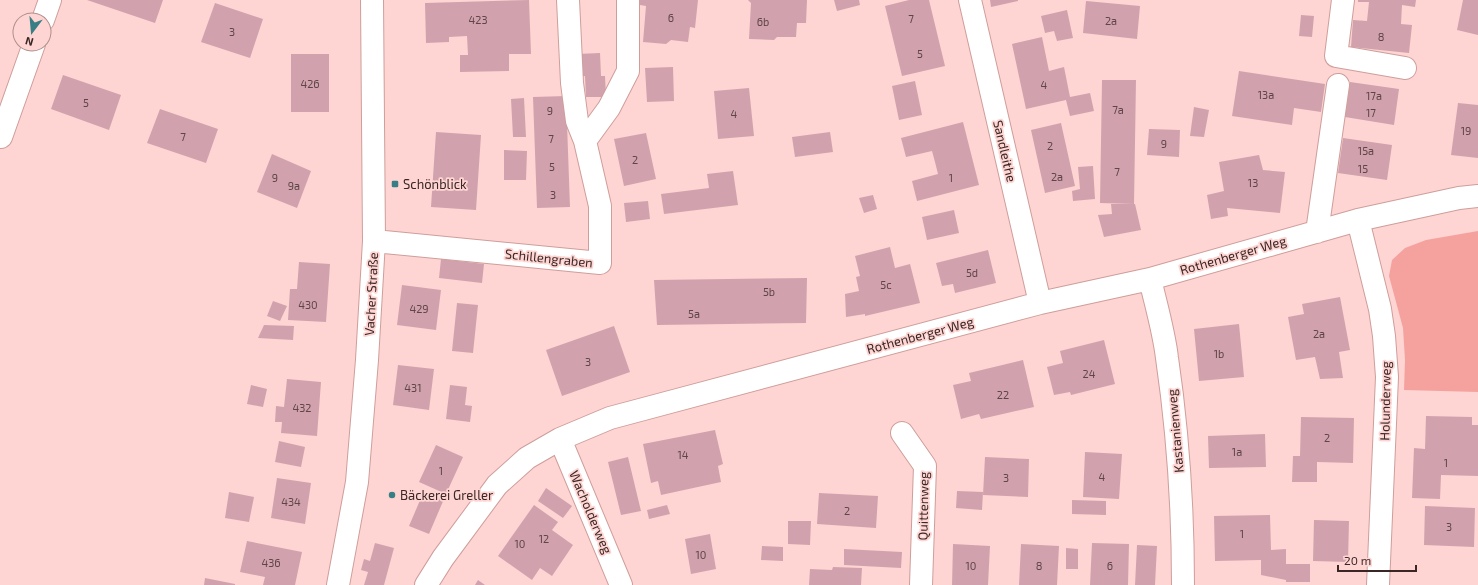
<svg xmlns="http://www.w3.org/2000/svg" width="1478" height="585" font-family="'Exo 2',sans-serif">
<rect width="100%" height="100%" fill="#fed5d2"/>
<!-- green -->
<path fill="#f5a29e" d="M1478,231V392L1404,390L1405,360L1403,328L1389,276L1392,260L1405,248L1426,240Z"/>
<!-- building -->
<path fill="#d1a2ad" d="M87,0H163L155,23Z
M529,0L531,54H509V71L460,72V55H468L467,36L449,37V42L426,43L425,3Z
M637,0H698L695,28L690,27L688,42L671,40L666,44L643,42L646,6L640,5Z
M748,0H807L806,23H797L796,37H777L774,40L749,39L751,3Z
M834,0H859L860,5L837,11Z
M909,0H929L945,66L902,76L885,6Z
M990,0H1018V1L991,7Z
M1358,0H1416L1415,7L1402,5L1401,24L1412,25L1409,53L1351,47L1353,20L1367,21L1369,2H1358Z
M1463,0H1478V35L1457,30Z
M1086,1L1140,6L1137,39L1083,33Z
M215,3L263,19L250,58L201,42Z
M1067,10L1073,38L1057,41L1054,31L1045,33L1041,16Z
M1301,15L1314,16L1312,37L1299,36Z
M1042,37L1049,71L1064,67L1070,97L1090,93L1094,111L1070,116L1066,100L1026,109L1012,44Z
M600,53L601,76H605L606,97H586L585,76L578,77L577,54Z
M291,54H329V112H291Z
M673,67L674,101L647,102L645,68Z
M1239,71L1325,84L1321,112L1294,108L1292,125L1232,116Z
M63,75L121,95L109,130L51,109Z
M1102,80H1136L1134,204L1100,203Z
M915,81L922,115L899,120L892,86Z
M1350,82L1399,89L1394,125L1345,117Z
M749,88L754,136L718,139L714,91Z
M566,96L570,207L537,208L533,97Z
M524,98L526,137H513L511,99Z
M1458,103L1478,105V158L1451,155Z
M1194,107L1209,110L1204,137L1190,136Z
M160,109L218,129L206,163L147,143Z
M963,122L979,185L917,201L912,181L938,174L935,162L932,151L906,157L901,138Z
M1061,123L1075,186L1045,193L1031,130Z
M1149,129L1180,130L1179,157L1147,155Z
M436,132L481,135L476,210L431,207Z
M830,132L833,152L795,157L792,137Z
M646,133L656,179L624,186L614,139Z
M1343,138L1392,145L1387,180L1338,173Z
M504,150L527,151L526,180H504Z
M272,154L311,171L297,208L257,192Z
M1259,155L1263,170L1285,172L1280,213L1227,208L1228,216L1211,219L1207,195L1224,191L1219,162Z
M1093,166L1095,199L1073,201L1072,191L1080,189L1078,167Z
M733,171L738,205L664,214L661,194L709,188L707,174Z
M873,195L877,209L864,213L859,198Z
M648,201L650,219L626,222L624,203Z
M1111,204H1135L1141,230L1104,237L1098,215L1112,214Z
M954,210L959,233L927,240L922,217Z
M890,247L895,268L910,264L920,303L865,316V314L846,317L845,294L859,291L856,277L860,276L855,256Z
M988,250L996,283L955,293L953,284L942,286L936,263Z
M441,259L484,264L482,283L439,278Z
M299,262L330,264L326,322L288,320L290,289H297Z
M807,278L806,323L657,325L654,280Z
M402,285L441,290L436,330L397,325Z
M1340,297L1350,350L1339,352L1343,378L1320,379L1315,357L1296,360L1288,317L1304,314L1302,304Z
M273,301L287,306L280,321L267,316Z
M457,303L478,305L473,353L452,351Z
M1239,324L1244,377L1199,381L1194,329Z
M264,325L294,326L293,340L258,338Z
M614,326L630,372L562,396L546,350Z
M1104,340L1115,384L1071,395L1070,392L1054,395L1047,367L1063,363L1060,351Z
M1023,360L1034,407L981,419L979,414L961,419L953,385L971,381L969,373Z
M398,365L434,369L429,410L393,405Z
M287,379L321,382L317,436L281,433L282,422H275L276,406L284,407Z
M251,385L267,389L263,407L247,404Z
M450,385L467,387L465,405L472,406L470,422L446,419Z
M1426,416L1472,417V425H1478V476L1441,475L1440,499L1412,498L1414,448L1425,449Z
M1301,417L1354,418L1353,463L1317,462V482H1292L1293,456H1300Z
M715,430L723,464L718,466L721,482L661,495L658,481L651,483L643,444Z
M1265,434L1266,467L1209,468L1208,436Z
M279,441L305,447L301,467L275,462Z
M436,445L463,457L446,494L419,482Z
M1085,452L1122,454L1119,499L1083,497Z
M628,457L641,511L621,515L608,462Z
M985,457L1029,459L1028,497L983,495Z
M277,478L311,483L305,524L271,518Z
M546,488L572,506L563,518L538,501Z
M424,491L444,499L429,534L409,526Z
M957,491L983,492L982,510L956,508Z
M229,492L254,497L249,522L225,518Z
M819,493L878,496L876,528L817,524Z
M1072,500L1106,501V515L1072,514Z
M534,505L558,522L552,530L573,545L552,576L540,568L532,580L498,556Z
M667,505L670,514L649,519L647,510Z
M1425,506L1475,508L1474,547L1424,545Z
M1270,515L1271,550L1286,549V564H1310V582H1286V580L1261,575V560L1215,561L1214,516Z
M1314,520L1349,521L1348,562L1313,561Z
M788,521H811L810,545L788,544Z
M710,534L716,569L691,574L685,539Z
M247,541L302,552L295,585H263L265,577L240,572Z
M375,543L394,548L384,585H364L368,572L361,570L364,559L370,561Z
M1092,543L1129,544L1128,585H1090Z
M953,544L990,546L988,585H952Z
M1021,544L1059,546L1057,585H1019Z
M1137,545L1157,546L1155,585H1135Z
M762,546L783,547V561L761,560Z
M1066,548L1078,549V569H1066Z
M844,549L902,552L901,568L844,565Z
M833,567L862,568L861,585H809L810,569L832,570Z
M205,578L235,584V585H204Z
M478,580L485,585H475Z"/>
<g fill="none" stroke-linecap="round" stroke-linejoin="round">
<!-- minor casing -->
<g stroke="#ce9e9b" stroke-width="24">
<path id="minor" d="M970,0L1040,303
M1343,0L1336,56L1405,68
M43,20L50,0
M1,137L34,44
M585,141L609,108L628,71V0
M1358,220L1380,309L1384,336L1387,377L1378,585
M1317,232L1338,85
M374,241L600,263V206L585,141L577,121L572,83L568,0
M1150,279C1156,305 1164,332 1167,358C1178,433 1183,509 1183,585
M902,433L925,466L921,585
M560,439L621,585
M338,585L357,482L367,360L374,241L372,0
M426,585L443,558L497,485L527,458L560,439L610,418L1040,303L1150,279L1358,220L1459,198L1478,196"/>
</g>
<!-- minor -->
<use href="#minor" stroke="#fff" stroke-width="22"/>
</g>
<!-- markers -->
<g fill="#377f85" stroke="#fed5d2" stroke-width="1.5">
<rect x="391" y="180" width="8" height="8" rx="2"/>
<circle cx="392" cy="495" r="4"/>
</g>
<g text-anchor="middle" dominant-baseline="central" stroke-width="3.5" stroke-linejoin="round" paint-order="stroke">
<!-- number labels -->
<g font-size="11" fill="#5f4547">
<text x="671" y="17">6</text>
<text x="911" y="18">7</text>
<text x="478" y="19">423</text>
<text x="1111" y="20">2a</text>
<text x="763" y="21">6b</text>
<text x="232" y="31">3</text>
<text x="1381" y="36">8</text>
<text x="920" y="53">5</text>
<text x="310" y="83">426</text>
<text x="1044" y="84">4</text>
<text x="1266" y="94">13a</text>
<text x="1374" y="95">17a</text>
<text x="86" y="102">5</text>
<text x="1118" y="109">7a</text>
<text x="550" y="110">9</text>
<text x="1371" y="112">17</text>
<text x="734" y="113">4</text>
<text x="1466" y="130">19</text>
<text x="183" y="136">7</text>
<text x="551" y="138">7</text>
<text x="1164" y="143">9</text>
<text x="1050" y="145">2</text>
<text x="1366" y="150">15a</text>
<text x="635" y="159">2</text>
<text x="552" y="166">5</text>
<text x="1363" y="168">15</text>
<text x="1117" y="171">7</text>
<text x="1057" y="176">2a</text>
<text x="275" y="177">9</text>
<text x="951" y="177">1</text>
<text x="1253" y="182">13</text>
<text x="294" y="185">9a</text>
<text x="553" y="194">3</text>
<text x="972" y="272">5d</text>
<text x="886" y="284">5c</text>
<text x="769" y="291">5b</text>
<text x="308" y="304">430</text>
<text x="419" y="308">429</text>
<text x="694" y="313">5a</text>
<text x="1319" y="333">2a</text>
<text x="1219" y="353">1b</text>
<text x="588" y="361">3</text>
<text x="1089" y="373">24</text>
<text x="413" y="387">431</text>
<text x="1003" y="394">22</text>
<text x="302" y="407">432</text>
<text x="1327" y="437">2</text>
<text x="1237" y="451">1a</text>
<text x="683" y="454">14</text>
<text x="1446" y="462">1</text>
<text x="441" y="470">1</text>
<text x="1102" y="476">4</text>
<text x="1006" y="477">3</text>
<text x="291" y="501">434</text>
<text x="847" y="510">2</text>
<text x="1449" y="526">3</text>
<text x="1242" y="533">1</text>
<text x="544" y="538">12</text>
<text x="520" y="543">10</text>
<text x="701" y="554">10</text>
<text x="271" y="562">436</text>
<text x="971" y="565">10</text>
<text x="1039" y="565">8</text>
<text x="1110" y="565">6</text>
</g>
<!-- street labels -->
<g font-size="13" fill="#392625" stroke="#fed5d2">
<text transform="translate(1005 151) rotate(77)">Sandleithe</text>
<text transform="translate(1233 255) rotate(-16)">Rothenberger Weg</text>
<text transform="translate(549 258) rotate(6)">Schillengraben</text>
<text transform="translate(371 294) rotate(-87)">Vacher Straße</text>
<text transform="translate(920 335) rotate(-15)">Rothenberger Weg</text>
<text transform="translate(1385 401) rotate(-89)">Holunderweg</text>
<text transform="translate(1175 431) rotate(-95)">Kastanienweg</text>
<text transform="translate(923 506) rotate(-89)">Quittenweg</text>
<text transform="translate(591 512) rotate(67)">Wacholderweg</text>
</g>
<!-- poi labels -->
<g font-size="13" fill="#392625" stroke="#fed5d2" text-anchor="start">
<text x="403" y="184">Schönblick</text>
<text x="400" y="495">Bäckerei Greller</text>
</g>
</g>
<!-- north arrow -->
<g transform="translate(32 32) rotate(196)"><circle r="19" fill="#fed5d2" stroke="#af8f8d"/>
<path d="M0-3L7 15L0 10L-7 15Z" fill="#377f85"/>
<text y="-6" font-size="11" font-weight="bold" text-anchor="middle" fill="#392625">N</text>
</g>
<!-- scale -->
<path d="M1338 565v6h78v-6" fill="none" stroke="#392625" stroke-width="2"/>
<text x="1344" y="565" font-size="12" fill="#392625" stroke="#fed5d2" stroke-width="3" paint-order="stroke">20 m</text>
</svg>
